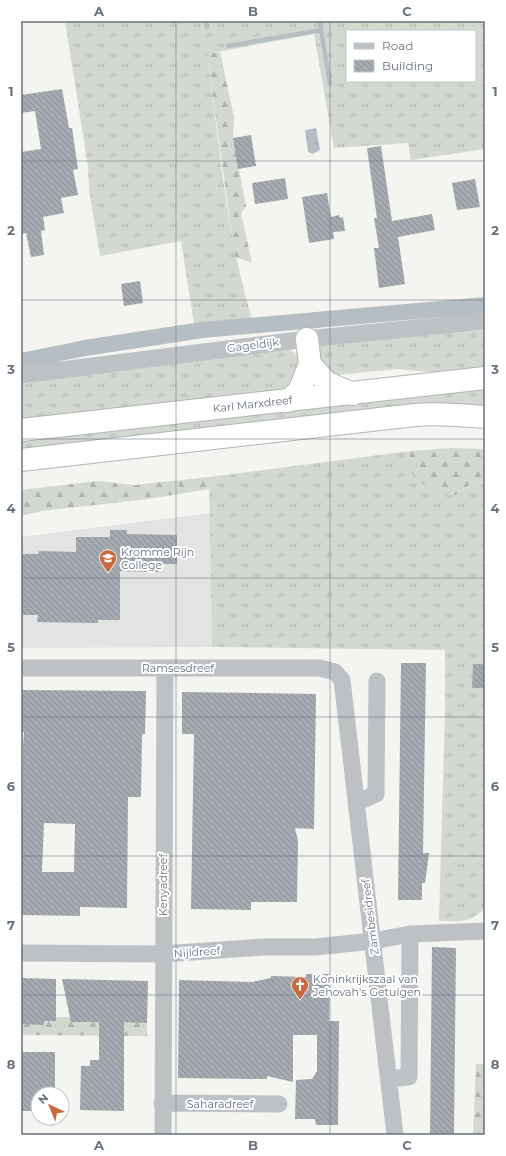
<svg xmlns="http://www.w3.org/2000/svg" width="506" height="1156" font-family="Montserrat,sans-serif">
<defs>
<pattern id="grass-tufts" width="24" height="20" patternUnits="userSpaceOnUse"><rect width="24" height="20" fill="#d3d9d1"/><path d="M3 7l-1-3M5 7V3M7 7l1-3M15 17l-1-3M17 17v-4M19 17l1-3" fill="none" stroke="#afb4af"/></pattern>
<pattern id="forest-firs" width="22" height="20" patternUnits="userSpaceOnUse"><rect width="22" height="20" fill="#d3d9d1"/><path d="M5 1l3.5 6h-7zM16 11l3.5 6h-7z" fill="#afb4af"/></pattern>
<pattern id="water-ripples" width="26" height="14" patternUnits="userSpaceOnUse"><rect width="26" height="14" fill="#b6bec3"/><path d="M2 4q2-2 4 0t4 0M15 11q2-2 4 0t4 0" fill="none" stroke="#989fa4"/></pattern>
<pattern id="building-back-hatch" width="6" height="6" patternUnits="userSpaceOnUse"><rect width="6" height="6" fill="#a4aaaf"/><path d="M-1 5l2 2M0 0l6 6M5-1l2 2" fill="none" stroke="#898f94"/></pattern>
</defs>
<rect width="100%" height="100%" fill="#f4f4f1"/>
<!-- built -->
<path fill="#e2e3e2" d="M210,513L212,647L21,648V537Z"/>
<!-- grass -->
<path fill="url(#grass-tufts)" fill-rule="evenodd" d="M65,21H485V149L411,160L408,143L334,148L314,34L207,54C220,146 226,240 255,328L196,336L181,241L100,256L89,190L88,167ZM347,31H475V81H347Z
M485,330V368L441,373L397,369L337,375L326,374L316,352L322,344Z
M287,348L300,356L299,376L282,392L21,421V384L119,369Z
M485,386V407L21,452V437Z
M410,451V467L456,495C466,487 472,481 485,483V908C468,924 461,921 439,921L445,708V650L212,647L209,477Z"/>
<!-- forest -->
<path fill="url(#forest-firs)" d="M220,52L234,117L233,138L246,206L241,213L252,263L235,257L207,54Z
M451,448L485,449V483C472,481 466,487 456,495L437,494L414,477L410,467V451Z
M209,477V489L148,499L42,511L21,516V490L98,481L135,485Z
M125,1015L147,1016V1036L21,1035V1017H121Z
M476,1064H485V1135H473Z"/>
<!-- water -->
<path fill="url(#water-ripples)" d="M316,128L320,150L313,154L308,152L305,130Z"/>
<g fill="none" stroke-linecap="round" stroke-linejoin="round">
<!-- stream -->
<path stroke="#b6bec3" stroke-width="4.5" d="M206,21L207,27
M320,21L321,30
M228,46L321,30L330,84"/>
<!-- canal -->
<path stroke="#b6bec3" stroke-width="16" d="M21,361L85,348L202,330L485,305"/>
</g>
<!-- building -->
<path fill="url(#building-back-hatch)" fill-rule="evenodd" d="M62,89L69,128H72L78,169L73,170L78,195L61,198L64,213L43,217L45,230L41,231L44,255L31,257L26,233L21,234V152L41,149L35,111L21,113V95Z
M251,135L256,166L238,169L233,138Z
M381,146L392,221L432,214L435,230L398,237L405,284L379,288L374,248H379L374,218H377L367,148Z
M285,178L288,199L255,204L252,183Z
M475,179L480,207L457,210L452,183Z
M327,193L331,217L339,215L340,218L343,217L345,231L333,232L334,239L309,243L302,197Z
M140,281L143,303L124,306L121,284Z
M110,530H127V534L177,535V564H159V572L120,571V620H98V623L37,622L38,615H21V554H38L39,551L76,552V537H110Z
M401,663H426L423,853H429L425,883H422V900H398Z
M473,664H485V688H472Z
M21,690L146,691L145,734H142L141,797H128L127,908L80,907V916L21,915L23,746L24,732H21ZM44,823L75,824L74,872H42Z
M182,692L316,694L314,829L295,828L298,841L297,902H251V910L191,909L194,734H182Z
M432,947L456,948L454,1135H430Z
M306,974H330L329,1021H339L338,1125H316L315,1119H295L296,1080L312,1079L317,1071V1035H293V1082L267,1076V1079L178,1078L179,980L252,982L271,978V976L306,977Z
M21,978L56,979V1021H44V1025L21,1024Z
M62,979L148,981L147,1023L124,1022V1111L80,1110L81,1066H90V1060H99V1022H71Z
M21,1052H55V1094H38V1111H21Z"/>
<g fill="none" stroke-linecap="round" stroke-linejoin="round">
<!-- highway casing -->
<g stroke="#b1b4b7" stroke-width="24">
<g id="highway">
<path d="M310,364L327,383L353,394"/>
<path d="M288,401L299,391L310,364L307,339"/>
<path id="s1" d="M21,430L485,378"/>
<path d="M21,460L415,415C438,413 461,415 485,417"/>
</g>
</g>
<!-- minor -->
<path stroke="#bec1c4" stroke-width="17" d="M21,375L307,339L485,321
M21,668H320L335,672L342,680L395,1135
M356,803L376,794L377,681
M21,953L163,954L263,947H315L373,941L410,934L485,931
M389,1079L409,1077L410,934
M162,1103L279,1104
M163,1135L165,668"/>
<!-- highway -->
<use href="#highway" stroke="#fff" stroke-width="22"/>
</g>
<!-- grid -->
<path fill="none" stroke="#67727e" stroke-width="1" stroke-opacity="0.55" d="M176,21V1135M330,21V1135M21,161H485M21,300H485M21,439H485M21,578H485M21,717H485M21,856H485M21,995H485"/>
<!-- icons -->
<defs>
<g id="school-pin" transform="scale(0.9)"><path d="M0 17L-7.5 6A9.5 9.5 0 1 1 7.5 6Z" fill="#cb673b" stroke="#fff"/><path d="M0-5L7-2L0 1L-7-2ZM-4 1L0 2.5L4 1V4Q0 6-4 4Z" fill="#fff"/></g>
<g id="church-pin" transform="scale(0.9)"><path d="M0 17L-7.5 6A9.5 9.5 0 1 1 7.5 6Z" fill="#cb673b" stroke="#fff"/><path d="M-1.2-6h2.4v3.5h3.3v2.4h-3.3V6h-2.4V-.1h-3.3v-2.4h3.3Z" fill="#fff"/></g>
</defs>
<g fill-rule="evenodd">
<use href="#school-pin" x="108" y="558"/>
<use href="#church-pin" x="300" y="985"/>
</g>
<g text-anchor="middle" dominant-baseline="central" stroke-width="4" stroke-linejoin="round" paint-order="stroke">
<!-- street labels -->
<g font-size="11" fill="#67727e" stroke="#fff">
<text transform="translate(253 345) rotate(-7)">Gageldijk</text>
<text stroke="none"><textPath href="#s1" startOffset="233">Karl Marxdreef</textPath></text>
<text x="178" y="668">Ramsesdreef</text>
<text transform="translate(163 885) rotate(-90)">Kenyadreef</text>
<text transform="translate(370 917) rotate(-97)">Zambesidreef</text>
<text transform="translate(197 952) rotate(-4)">Nijldreef</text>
<text x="220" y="1104">Saharadreef</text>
</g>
<!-- poi labels -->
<g font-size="11" fill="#67727e" stroke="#fff" text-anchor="start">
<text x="121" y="552">Kromme Rijn<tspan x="121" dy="13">College</tspan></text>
<text x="313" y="979">Koninkrijkszaal van<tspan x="313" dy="13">Jehovah's Getuigen</tspan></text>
</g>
</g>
<!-- border -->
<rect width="506" height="1156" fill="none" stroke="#ffffff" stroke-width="44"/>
<!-- legend -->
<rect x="346" y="30" width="130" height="52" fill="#ffffff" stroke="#c2c7cb"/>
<rect x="354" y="43" width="20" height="6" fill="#bec1c4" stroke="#c2c7cb"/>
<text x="382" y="50" font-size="12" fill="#67727e">Road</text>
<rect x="354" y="60" width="20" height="12" fill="url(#building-back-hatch)" stroke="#c2c7cb"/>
<text x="382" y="70" font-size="12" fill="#67727e">Building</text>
<!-- north arrow -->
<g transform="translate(50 1106) rotate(316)"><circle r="19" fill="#ffffff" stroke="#c2c7cb"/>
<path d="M0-3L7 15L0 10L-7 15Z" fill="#cb673b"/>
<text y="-6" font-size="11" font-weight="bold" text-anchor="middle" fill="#67727e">N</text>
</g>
<rect x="22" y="22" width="462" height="1112" fill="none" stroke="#67727e" stroke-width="1.5"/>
<g font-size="13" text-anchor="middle" font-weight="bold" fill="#67727e">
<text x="99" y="16">A</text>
<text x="253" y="16">B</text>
<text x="407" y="16">C</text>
<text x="11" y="96">1</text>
<text x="495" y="96">1</text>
<text x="11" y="235">2</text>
<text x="495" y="235">2</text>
<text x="11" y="374">3</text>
<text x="495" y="374">3</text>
<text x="11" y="513">4</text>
<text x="495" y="513">4</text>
<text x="11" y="652">5</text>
<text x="495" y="652">5</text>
<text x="11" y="791">6</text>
<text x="495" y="791">6</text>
<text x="11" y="930">7</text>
<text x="495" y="930">7</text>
<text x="11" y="1069">8</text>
<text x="495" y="1069">8</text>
<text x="99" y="1150">A</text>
<text x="253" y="1150">B</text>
<text x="407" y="1150">C</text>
</g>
</svg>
